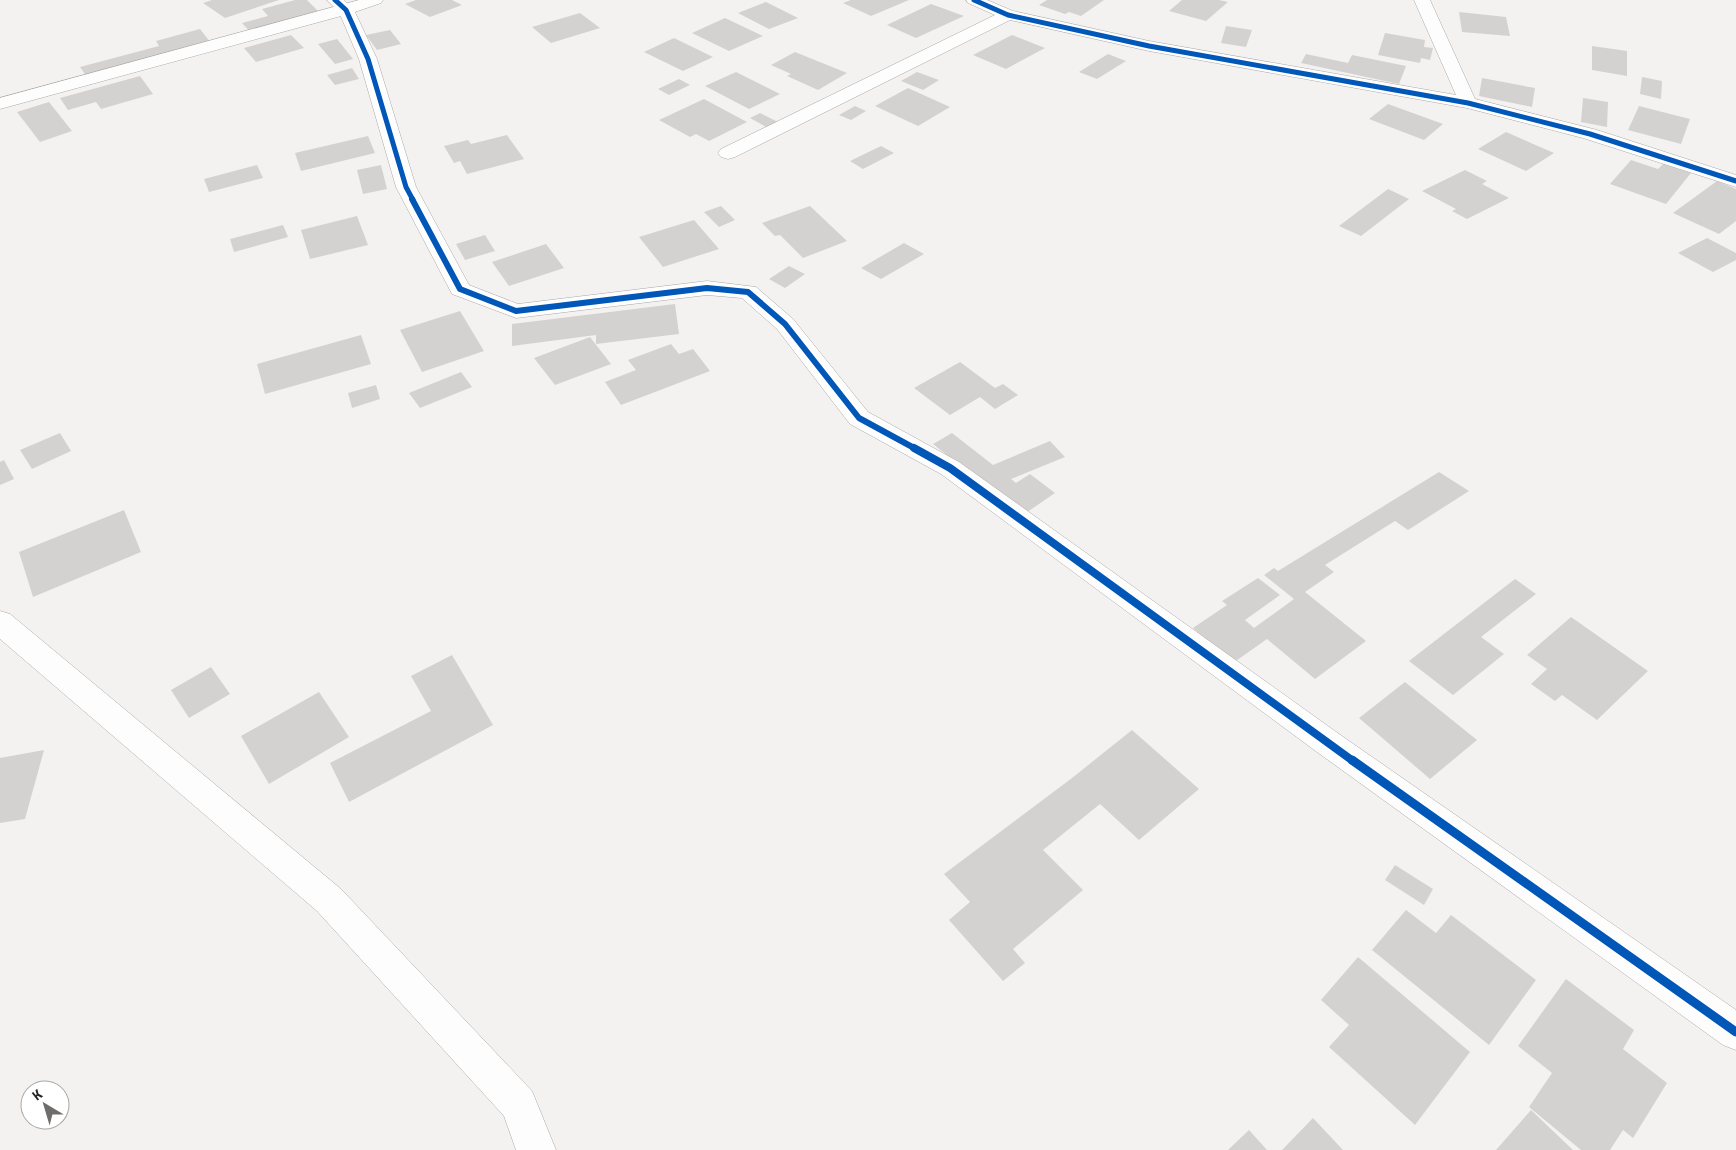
<svg xmlns="http://www.w3.org/2000/svg" width="1736" height="1150" font-family="'Titillium Web',sans-serif">
<rect width="100%" height="100%" fill="#f4f2f0"/>
<!-- building -->
<path fill="#d4d2d0" d="M212,0H279L225,18L203,3Z
M295,0H307L321,14L251,33L242,23L268,16L262,9Z
M416,0H452L462,5L430,17L405,4Z
M851,0H909L871,16L843,3Z
M1047,0H1104L1081,16L1069,12L1065,14L1039,5Z
M1182,0H1219L1228,2L1206,21L1169,11Z
M766,2L798,18L769,29L738,13Z
M931,4L964,16L916,38L887,25Z
M1459,12L1506,17L1510,36L1462,32Z
M580,13L600,28L551,43L532,27Z
M725,18L763,36L729,51L692,33Z
M1226,26L1252,30L1246,47L1221,43Z
M200,29L211,43L87,77L80,67L159,46L156,41Z
M390,30L401,44L377,50L366,35Z
M1385,33L1425,40L1424,47L1433,48L1430,60L1421,58L1420,63L1378,55Z
M291,35L304,48L256,62L244,48Z
M1012,35L1045,48L1006,69L973,55Z
M674,38L713,57L683,71L644,52Z
M337,39L353,59L335,64L318,44Z
M1592,46L1627,51V76L1592,70Z
M795,52L847,73L818,90L787,76L791,74L771,65Z
M1108,54L1126,61L1097,79L1079,72Z
M1306,54L1348,63L1352,55L1406,66L1399,84L1301,63Z
M352,68L359,79L335,85L327,75Z
M736,72L780,94L749,109L705,86Z
M917,72L939,80L923,90L901,81Z
M140,76L153,94L101,109L96,102L68,110L60,98Z
M1642,77L1662,81L1661,99L1640,94Z
M1482,78L1535,88L1532,107L1479,96Z
M679,79L690,85L669,95L658,89Z
M908,88L950,107L918,126L875,106Z
M1583,98L1608,102L1607,127L1581,122Z
M704,99L747,122L709,141L696,134L690,137L659,120Z
M49,102L72,131L40,142L17,112Z
M1388,104L1443,124L1424,140L1369,119Z
M855,106L866,111L851,120L839,115Z
M1639,106L1690,119L1681,144L1628,130Z
M760,113L778,122L768,128L750,118Z
M1506,132L1554,153L1526,171L1478,149Z
M507,135L524,159L467,174L460,161L454,163L444,146L468,140L471,144Z
M368,136L375,153L301,171L295,153Z
M881,146L894,153L863,169L850,161Z
M1631,160L1658,169L1663,164L1691,173L1666,204L1610,184Z
M257,165L263,178L209,192L204,179Z
M381,165L387,189L363,194L357,170Z
M1465,170L1487,181L1482,184L1509,198L1467,219L1452,211L1456,209L1422,191Z
M1717,181L1736,189V221L1719,234L1673,213Z
M1388,189L1409,199L1361,236L1339,226Z
M721,206L735,220L719,227L704,212Z
M810,206L847,241L803,258L780,235L775,236L762,223Z
M357,216L368,245L310,259L301,230Z
M694,220L719,249L663,267L639,237Z
M283,225L288,237L234,252L230,239Z
M485,235L495,251L465,260L456,244Z
M1707,238L1736,253V260L1713,272L1678,253Z
M904,243L924,254L881,279L861,268Z
M546,244L564,268L509,286L492,262Z
M789,266L805,274L785,288L769,279Z
M675,304L679,334L596,344V335L512,346V324Z
M460,311L484,351L422,372L400,330Z
M361,335L371,364L265,394L257,364Z
M590,337L611,364L555,385L534,358Z
M671,344L679,354L693,349L710,371L621,405L605,382L636,370L628,360Z
M960,362L995,388L1003,384L1018,395L995,409L980,397L950,415L914,388Z
M461,372L472,387L420,408L409,393Z
M376,385L380,399L352,408L348,393Z
M60,433L71,451L32,469L20,450Z
M952,433L993,465L1050,441L1065,457L1011,479L1016,483L1030,474L1055,493L1023,515L933,444Z
M4,460L14,479L0,485V462Z
M1439,472L1469,491L1408,530L1395,521L1325,565L1334,572L1305,592L1366,641L1315,679L1267,639L1233,663L1193,628L1227,605L1222,601L1258,578L1280,595L1245,620L1254,628L1294,599L1264,575L1274,568L1278,571Z
M124,510L141,552L33,597L19,552Z
M1515,579L1536,594L1481,637L1504,654L1453,695L1409,661Z
M1571,617L1648,671L1597,720L1562,695L1555,701L1531,684L1547,669L1527,655Z
M452,655L493,725L349,802L330,763L431,711L411,676Z
M211,667L230,694L189,718L171,690Z
M1405,682L1477,740L1430,779L1359,718Z
M319,692L349,737L269,784L241,736Z
M1132,730L1199,789L1139,840L1100,804L1043,850L1083,890L1013,949L1025,963L1003,981L949,920L970,902L944,874L1072,778Z
M44,750L25,819L0,823V758Z
M1395,865L1433,889L1424,905L1385,880Z
M1406,910L1436,933L1451,915L1536,980L1489,1045L1372,950Z
M1358,957L1470,1052L1415,1125L1329,1047L1349,1025L1321,1000Z
M1566,979L1634,1030L1623,1049L1667,1083L1633,1138L1623,1130L1610,1150H1581L1529,1107L1552,1073L1518,1046Z
M1531,1110L1573,1150H1496Z
M1313,1118L1343,1150H1282Z
M1249,1130L1267,1150H1228Z"/>
<g fill="none" stroke-linecap="round" stroke-linejoin="round">
<!-- minor casing -->
<g stroke="#aaa9a7" stroke-width="1">
<path id="minor" d="M327,0H344L354,10L377,59L416,187L469,285L518,304L707,281L756,287L793,319L868,412L959,462L1339,734L1736,1010V1050L1723,1045L1317,752L941,474L850,424L777,329L742,298L707,295L516,318L452,294L396,187L359,59L339,12Z
M966,0H987L1013,11L1149,41L1456,95L1414,0H1430L1475,99L1597,130L1736,175V187L1583,138L1467,108L1149,51L1010,20L735,157L728,159L721,157L718,153L721,149L995,15L968,3Z
M0,611L10,614L341,889L532,1091L556,1150H516L504,1116L317,911L0,639Z"/>
</g>
<!-- tertiary casing -->
<g stroke="#aaa9a7" stroke-width="1">
<path id="tertiary" d="M359,0H383L381,3L352,13L0,109V98Z"/>
</g>
<!-- minor -->
<use href="#minor" fill="#fdfdfd" fill-rule="evenodd"/>
<!-- tertiary -->
<use href="#tertiary" fill="#fdfdfd" fill-rule="evenodd"/>
<!-- cycleway-far3 casing -->
<g stroke="#fff" stroke-width="7">
<path id="cycleway-far3" d="M335,0L346,10L368,59L406,187L413,200
M974,0L1008,15L1149,46L1468,103L1590,134L1736,181"/>
</g>
<!-- cycleway-far2 casing -->
<g stroke="#fff" stroke-width="9">
<path id="cycleway-far2" d="M412,199L460,289L516,311L707,288L748,292L785,324L859,418L916,449"/>
</g>
<!-- cycleway-far1 casing -->
<g stroke="#fff" stroke-width="11">
<path id="cycleway-far1" d="M914,448L950,468L1353,761"/>
</g>
<!-- cycleway casing -->
<g stroke="#fff" stroke-width="12">
<path id="cycleway" d="M1352,760L1736,1032"/>
</g>
<!-- cycleway-far3 -->
<use href="#cycleway-far3" stroke="#0057b8" stroke-width="5"/>
<!-- cycleway-far2 -->
<use href="#cycleway-far2" stroke="#0057b8" stroke-width="6"/>
<!-- cycleway-far1 -->
<use href="#cycleway-far1" stroke="#0057b8" stroke-width="8"/>
<!-- cycleway -->
<use href="#cycleway" stroke="#0057b8" stroke-width="9"/>
</g>
<!-- north arrow -->
<g transform="translate(45 1105) rotate(322)"><circle r="24" fill="#ffffff" stroke="#a9a8a8"/>
<path d="M0-4L9 19L0 12L-9 19Z" fill="#6f6d6c"/>
<text y="-8" font-size="14" font-weight="bold" text-anchor="middle" fill="#282625">K</text>
</g>
</svg>
